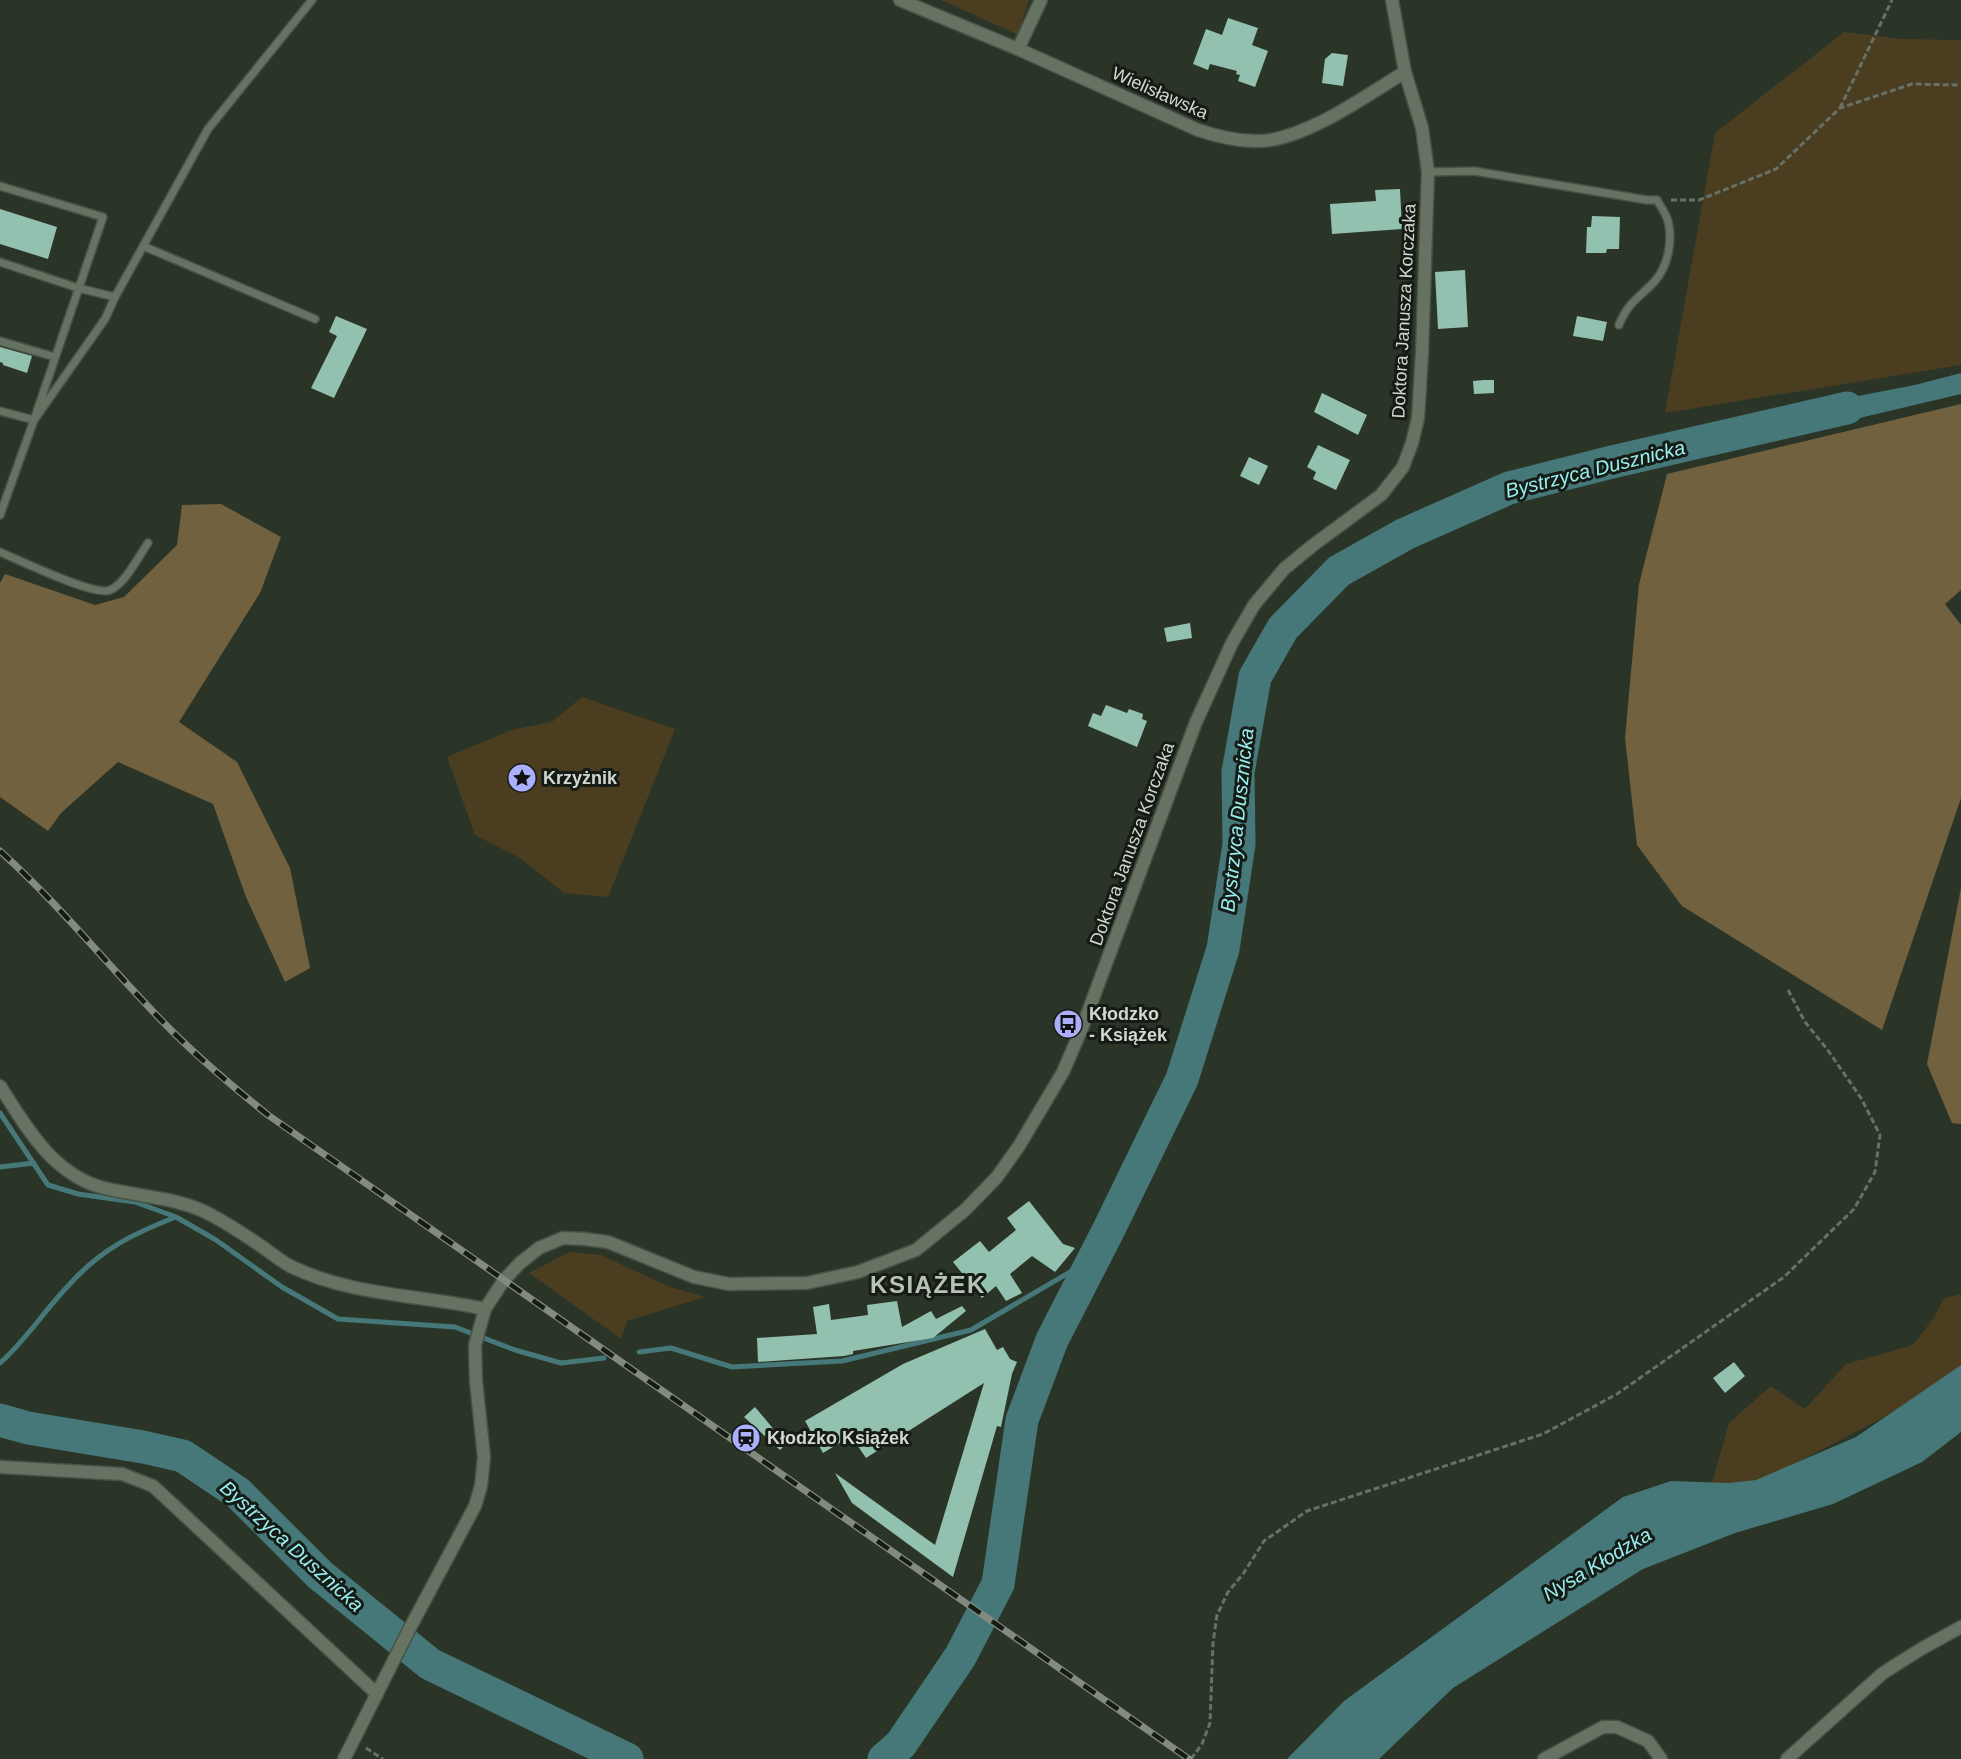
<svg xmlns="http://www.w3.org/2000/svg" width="1961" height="1759" font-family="Arial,sans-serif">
<rect width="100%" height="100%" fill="#2a3528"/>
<!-- green -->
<path fill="#4b3d20" d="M942,0H1029L1018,35Z
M1844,32L1902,39L1961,40V365L1665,413L1715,133Z
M582,697L675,729L608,897L564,893L520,858L475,835L447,757L511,730L552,722Z
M569,1252L601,1255L670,1287L705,1297L627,1321L621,1339L529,1273Z
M1961,1294V1366L1915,1401L1785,1469L1756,1480L1728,1483H1712L1729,1423L1771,1386L1805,1409L1846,1364L1913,1345L1935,1316L1944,1298Z"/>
<!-- forest -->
<path fill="#72613f" d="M1961,404V590L1945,604L1961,625V798L1882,1030L1682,906L1637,845L1625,738L1639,584L1667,474Z
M221,504L281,537L260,593L179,722L237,762L290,868L310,968L285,982L246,897L213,804L118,762L61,813L48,831L0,797V583L5,574L95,605L124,597L177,545L182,505Z
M1961,888V1124L1952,1123L1927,1064Z"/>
<!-- water -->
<path fill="#467879" d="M1961,373V394L1796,433L1811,405L1915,385Z
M1961,1365V1432L1922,1462L1833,1504L1735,1533L1643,1569L1453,1688L1379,1759H1287L1344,1701L1623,1497L1671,1481L1728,1483L1756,1480L1856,1437Z"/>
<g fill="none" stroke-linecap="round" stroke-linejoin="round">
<!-- stream -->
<path stroke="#467879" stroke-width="5" d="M0,1113L48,1185L78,1194L135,1202L176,1217
M0,1167L34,1163
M639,1352L671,1348L732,1367L842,1361L971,1330L1094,1258
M0,1363C26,1340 44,1311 68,1286C100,1250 132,1234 176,1217L216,1240L282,1287L338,1319L455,1327L515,1350L561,1363L604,1358"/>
<!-- river -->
<path stroke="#467879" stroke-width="33" d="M0,1420L28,1428L143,1447L183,1456L238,1493L320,1575L430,1664L627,1759
M884,1759L901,1744L960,1657L998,1584L1022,1420L1052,1340L1108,1231L1182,1079L1223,949L1239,844L1238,772L1255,677L1283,628L1339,571L1405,534L1509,488L1612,462L1847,408"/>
</g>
<!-- building -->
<path fill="#93c1af" d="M1228,18L1258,28L1252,45L1268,51L1255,87L1238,81L1240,75L1236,74L1237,71L1210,64L1208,70L1193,64L1206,29L1222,35Z
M1332,53L1348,55L1343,86L1322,83L1325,59Z
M1400,189L1402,229L1332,234L1330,204L1376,201L1375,190Z
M0,209L57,227L48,259L0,244Z
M1592,216L1620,217L1619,249H1607L1606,253H1586L1587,227H1591Z
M1465,270L1468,327L1438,329L1435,272Z
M336,316L367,329L334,398L311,388L337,336L329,332Z
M1577,316L1607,322L1603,341L1573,336Z
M0,347L32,356L27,373L3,365V363L0,362Z
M1484,380H1494V393L1474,394L1473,381Z
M1322,393L1367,415L1358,435L1314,412Z
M1318,445L1350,460L1336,490L1313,479L1316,472L1307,467Z
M1249,457L1268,466L1259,485L1240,476Z
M1190,623L1192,638L1167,642L1164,628Z
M1106,705L1127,713L1129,709L1143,714L1142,719L1147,721L1137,747L1088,726L1093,713L1101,716Z
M1029,1201L1063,1244L1075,1248L1055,1272L1032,1256L1010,1274L1022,1293L1006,1301L996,1286L982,1298L953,1262L980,1241L989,1252L1016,1230L1007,1218Z
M897,1301L902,1327L931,1311L936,1319L962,1306L966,1311L933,1338L853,1351V1354L844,1356L758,1362L757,1338L817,1334L813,1307L829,1304L831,1320L868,1315L867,1305Z
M985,1329L997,1350L1003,1347L1010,1359L1017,1362L1012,1374L1001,1427L997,1426L953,1577L852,1503L835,1473L935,1545L984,1383L866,1458L851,1436L823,1453L805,1421L903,1364Z
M1734,1362L1745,1376L1725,1393L1713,1378Z
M755,1407L786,1444L780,1450L744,1417Z"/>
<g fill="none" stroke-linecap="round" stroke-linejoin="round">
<!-- service casing -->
<g stroke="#475145" stroke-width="10">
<path id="service" d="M1428,172L1474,171L1647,200H1657C1661,207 1666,214 1668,221C1673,241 1668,267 1654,282C1638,299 1628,302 1619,325
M0,186L103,217L34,420L0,411
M143,246L315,319
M0,262L78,288L115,297
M0,341L55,357
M0,515L34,420L105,319L115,297L208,129L312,0
M0,552C19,560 95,597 110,590C125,584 139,556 148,543"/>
</g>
<!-- minor casing -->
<g stroke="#475145" stroke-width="15">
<path id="minor" d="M1018,49L1041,0
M0,1086C26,1127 53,1175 104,1188C137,1196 170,1197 201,1210C223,1220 245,1235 264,1248C272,1254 281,1261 290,1266C351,1296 421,1295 485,1309
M0,1467L122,1474L153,1486L377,1694
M1544,1759L1603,1727H1617L1648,1741L1661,1759
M1787,1759L1883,1673L1921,1649L1961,1627"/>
</g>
<!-- tertiary casing -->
<g stroke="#475145" stroke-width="15">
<path id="tertiary" d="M900,0L1018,49L1198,130C1219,137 1239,142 1261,141C1306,139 1367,95 1405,72
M344,1759L411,1626L475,1506L481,1486L484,1457L476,1381L475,1345L485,1309L504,1280L520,1263L539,1248L563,1238L585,1239L608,1242L694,1277L729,1284L807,1283L858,1272L916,1250L965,1210L997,1177L1019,1146L1063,1072L1082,1028L1196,722L1232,643L1254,605L1284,569L1312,546L1381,495L1403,467L1412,443L1418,418L1422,353L1428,172L1422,128L1405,72L1392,0"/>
</g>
<!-- path -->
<path stroke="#677165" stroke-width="3" stroke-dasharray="6 3" stroke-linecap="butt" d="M1840,108L1892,0
M1671,200H1699L1776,169L1840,108L1912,84L1961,85
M366,1748L383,1759
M1191,1759L1202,1744L1210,1723L1213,1643L1217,1615L1228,1592L1243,1574L1264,1541L1307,1511L1543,1434L1617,1394L1784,1277L1854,1209L1875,1172L1880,1135L1861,1098L1827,1049L1805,1022L1787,988"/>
<!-- service -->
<use href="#service" stroke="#667363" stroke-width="7"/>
<!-- minor -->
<use href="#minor" stroke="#667363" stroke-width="12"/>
<!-- tertiary -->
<use href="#tertiary" stroke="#667363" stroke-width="12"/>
<!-- rail casing -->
<g stroke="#838b81" stroke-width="7">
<path id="rail" d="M0,851C59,904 109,967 165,1024C197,1057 232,1086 268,1115L1189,1759"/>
</g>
<!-- rail -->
<use href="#rail" stroke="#161b15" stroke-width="4.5" stroke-dasharray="14" stroke-linecap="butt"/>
</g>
<!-- icons -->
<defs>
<g id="sight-disc" transform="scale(1.5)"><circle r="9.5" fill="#acaffb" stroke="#161b15"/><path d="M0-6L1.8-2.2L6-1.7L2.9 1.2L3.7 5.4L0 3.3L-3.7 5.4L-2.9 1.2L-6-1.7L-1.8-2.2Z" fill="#111"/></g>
<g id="bus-disc" transform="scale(1.5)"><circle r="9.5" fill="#acaffb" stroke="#161b15"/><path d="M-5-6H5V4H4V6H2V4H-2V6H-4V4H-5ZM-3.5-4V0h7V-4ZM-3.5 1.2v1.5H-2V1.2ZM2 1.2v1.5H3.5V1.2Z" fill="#111"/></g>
<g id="station-disc" transform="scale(1.5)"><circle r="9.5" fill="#acaffb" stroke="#161b15"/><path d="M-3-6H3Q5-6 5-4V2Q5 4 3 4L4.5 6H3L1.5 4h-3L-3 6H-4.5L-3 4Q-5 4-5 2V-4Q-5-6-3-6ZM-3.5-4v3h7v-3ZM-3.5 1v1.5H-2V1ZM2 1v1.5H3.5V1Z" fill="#111"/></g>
</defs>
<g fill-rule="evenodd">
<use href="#sight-disc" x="522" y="778"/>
<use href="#bus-disc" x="1068" y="1024"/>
<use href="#station-disc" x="746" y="1438"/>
</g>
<g text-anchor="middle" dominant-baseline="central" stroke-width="6" stroke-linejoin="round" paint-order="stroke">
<!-- street labels -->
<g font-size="18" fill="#d1d8cf" stroke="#161b15">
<text transform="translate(1160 93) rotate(24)">Wielisławska</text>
<text transform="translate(1404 311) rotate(-87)">Doktora Janusza Korczaka</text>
<text transform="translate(1132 844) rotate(-70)">Doktora Janusza Korczaka</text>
</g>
<!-- poi labels -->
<g font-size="18" font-weight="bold" fill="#d1d8cf" stroke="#161b15" text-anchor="start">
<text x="543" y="778">Krzyżnik</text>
<text x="1089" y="1014">Kłodzko<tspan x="1089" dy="21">- Książek</tspan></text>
<text x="767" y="1438">Kłodzko Książek</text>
</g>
<!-- water labels -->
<g font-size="20" font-style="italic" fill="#98eff0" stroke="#161b15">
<text transform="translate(1595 469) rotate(-14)">Bystrzyca Dusznicka</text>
<text transform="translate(1237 820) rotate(-84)">Bystrzyca Dusznicka</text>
<text transform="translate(292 1546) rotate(42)">Bystrzyca Dusznicka</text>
<text transform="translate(1597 1564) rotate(-31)">Nysa Kłodzka</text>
</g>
<!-- district labels -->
<g font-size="24" font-weight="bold" letter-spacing="1.5" fill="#b6c4b3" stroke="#161b15">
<text x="928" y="1284">KSIĄŻEK</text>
</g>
</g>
</svg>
